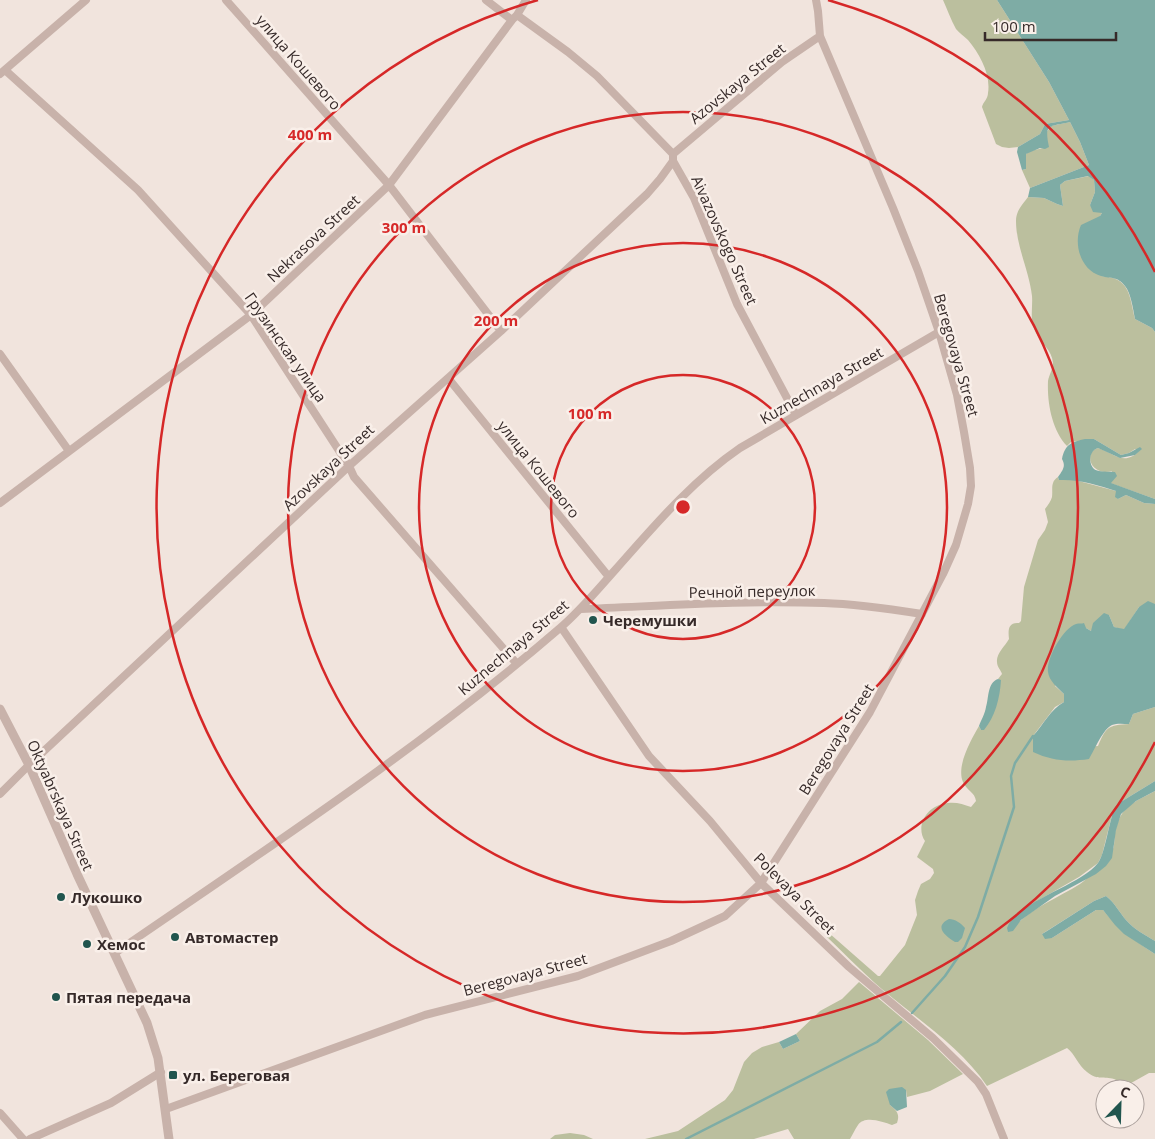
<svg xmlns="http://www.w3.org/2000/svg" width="1155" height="1139" font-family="'Open Sans',sans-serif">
<rect width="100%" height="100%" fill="#f1e4dd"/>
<!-- green -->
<path fill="#bbbf9e" d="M943,0H997L1049,82L1069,120L1045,124L1040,134L1018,147L1009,148L1002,147L996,144L982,107C983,102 988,99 988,93C991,75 980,54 968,40C964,36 959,33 956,29C951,20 947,9 943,0Z
M1070,122L1080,142L1089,165L1030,188L1022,170L1026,169V154L1030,151L1048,147L1046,133L1051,126Z
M1089,176L1094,180L1095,192L1090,205L1102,213L1100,216L1101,276C1130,278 1129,294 1135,319L1152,328L1155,332V499L1110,483L1112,471C1092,477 1082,453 1098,448C1112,452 1124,467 1139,451L1135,449L1129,453L1121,455L1094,439L1071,442L1067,446C1052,430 1047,403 1048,381C1049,375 1053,369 1053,363C1052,350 1041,343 1036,333C1029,320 1033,309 1032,296C1029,270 1016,246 1016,221C1016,211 1022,205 1028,197L1044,198L1057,204L1063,206L1060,185L1065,181Z
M1058,477L1059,480H1075L1116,491L1118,499L1126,495L1144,503L1155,504V604L1139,607L1124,630L1114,627L1109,615L1091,631L1086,628L1055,686L1064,694V702L1055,707L1033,736L1034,751L1098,746C1106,727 1108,725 1129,724L1133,714L1155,707V781L1119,803L1112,815L1102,855L1098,863L1079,877L1032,904L1015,926C1033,907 1058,898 1080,884C1089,878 1104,861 1112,851C1115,847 1114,839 1115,833C1120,806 1133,803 1155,791V941C1145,935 1135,930 1126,920C1119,912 1115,903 1106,896L1094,901L1042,934L1052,938L1096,910H1103C1119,930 1134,940 1155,954V1073H1149L1124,1087C1121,1084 1117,1080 1114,1079C1104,1076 1098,1081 1087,1072C1078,1065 1075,1054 1067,1048L987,1086C963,1050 923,1023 889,995C867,977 848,957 827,937V934L829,933L878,976H880L905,945L917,915L915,900L918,891L921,884L930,879L934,873L933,869L917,857L925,841C915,826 927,807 943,804C954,801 962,804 971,807L976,801C975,792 966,790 963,782C956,766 971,740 979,726L981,730L1000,681L998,679L1002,674C1001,670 997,667 997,662C996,654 1005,646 1009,639C1008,630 1008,622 1019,623L1021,621L1024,587L1038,540L1045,530L1048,522L1045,509C1048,505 1051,501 1052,497C1053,489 1050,482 1058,477Z
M859,982L928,1040L963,1074L930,1091L907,1097L906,1090L890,1105C897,1111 900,1114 897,1123L892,1125C883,1122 865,1115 858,1125C855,1129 853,1134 850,1139H794L788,1129L754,1139H645L678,1131L725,1100L733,1090L744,1062L752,1053L762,1047L779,1042L783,1049L800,1041L796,1034L820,1011L842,999Z
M570,1133L584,1135L593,1139H550L555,1135Z"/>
<!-- water -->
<path fill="#7eaca5" d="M997,0H1155V332L1152,328L1135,319C1133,309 1131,293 1125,286C1117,276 1112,279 1101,276C1080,270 1073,243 1081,225L1100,216L1102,213L1093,212L1090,205L1095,192L1094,180L1088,176L1065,181L1060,185L1063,206L1057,204L1044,198L1028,197L1030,188L1089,165L1080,142L1070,122C1049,127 1044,123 1049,147L1045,149L1040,148L1026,154V169L1022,170L1017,152L1018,147L1040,134L1045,124L1069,120L1049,82Z
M1085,439H1094L1121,455L1129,453L1140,447L1142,449L1135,455L1120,458L1098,448C1089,451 1088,463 1094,469C1100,473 1109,471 1115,472L1117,476L1111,483L1155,499V504L1144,503L1126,495L1118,499L1115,497L1116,491C1098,485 1079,479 1059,480L1058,477C1063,470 1066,466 1062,459C1065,444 1072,442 1085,439Z
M1148,601L1155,604V707L1133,714L1129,724C1124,724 1117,723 1112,725C1103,729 1095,749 1089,759C1069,762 1052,761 1033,752V736C1044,724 1050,710 1064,702V694C1058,688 1049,681 1048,672C1046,659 1063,628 1076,624C1079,623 1082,624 1084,623L1086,628L1091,631L1093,623L1104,613L1109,615L1114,627L1124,629L1139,607Z
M998,679L1001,680C1000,698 995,717 984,730H981L979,726C981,720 985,714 986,707C989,698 987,683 998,679Z
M1155,781V791L1136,801L1121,814L1116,830L1112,858L1106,866L1096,874L1055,896L1021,920L1013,931L1008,932L1007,928C1017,901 1080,886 1098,863C1105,854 1109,821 1115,807L1119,803Z
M1106,896C1115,903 1119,912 1126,920C1135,930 1145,935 1155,941V954L1124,934L1115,925L1103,910H1096L1052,938L1045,939L1042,934L1047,931L1094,901Z
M949,919C955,919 961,923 965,928L962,938L958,942H955C946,936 933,927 949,919Z
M796,1034L800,1041L783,1049L779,1042Z
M902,1087L906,1090L907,1107L897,1111L890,1105L886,1092L889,1089Z"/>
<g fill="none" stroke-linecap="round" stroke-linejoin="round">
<!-- stream -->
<path stroke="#7eaca5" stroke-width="2.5" d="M912,1013L945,976L965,947L978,917L1014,807L1011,776L1015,763L1033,736
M686,1139L877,1042L901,1022"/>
<!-- minor -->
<path stroke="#c8b2aa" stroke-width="8" d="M226,0L389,185L501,331
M486,0L512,20
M517,15L568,52L597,76L673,154V161L694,198L737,304L796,415
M5,70L138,190L251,315L349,466L354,477L517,664
M0,74L86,0
M673,154L782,62L820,36
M0,354L69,451
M448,378L609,577
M0,503L251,315L389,185L512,20L517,15L526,0
M581,609C662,606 743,600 824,603C857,604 890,609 922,614
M561,627L649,756L710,821L761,883L849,967L933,1038L978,1082L986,1094L1004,1139
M0,794L29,765L349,466L501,331L647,194L660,179L673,161
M115,953C266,849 421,748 560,628C581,610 598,589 616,569C655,525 692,481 740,448L939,332
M166,1109L425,1015L578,976L671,941L725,916L761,883L870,712L943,574L956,545L968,504L971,486L970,468L964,432L957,395L939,332L918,271L893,208L820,36L818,11L816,0
M0,1113L23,1139
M30,1139L111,1103L161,1072"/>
<!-- tertiary -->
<path stroke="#c8b2aa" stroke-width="9" d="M0,709L29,765L77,874L147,1023L158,1058L169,1139"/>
</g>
<!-- distance rings -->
<g fill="none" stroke="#d62828" stroke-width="2.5">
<circle cx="683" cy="507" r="132"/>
<circle cx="683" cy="507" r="264"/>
<circle cx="683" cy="507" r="395"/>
<path d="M1155 742A527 527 0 1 1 538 0M828 0A527 527 0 0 1 1155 272"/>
</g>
<!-- markers -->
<g fill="#21554e" stroke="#f9efe9" stroke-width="2">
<circle cx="593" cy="620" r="5"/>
<circle cx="61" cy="897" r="5"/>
<circle cx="175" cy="937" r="5"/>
<circle cx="87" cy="944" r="5"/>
<circle cx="56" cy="997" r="5"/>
<rect x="168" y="1070" width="10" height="10" rx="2.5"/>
</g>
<g text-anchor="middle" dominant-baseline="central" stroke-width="5" stroke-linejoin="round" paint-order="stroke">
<!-- street labels -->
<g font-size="15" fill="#362a29" stroke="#f9efe9">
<text transform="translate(299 62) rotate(49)">улица Кошевого</text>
<text transform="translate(737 83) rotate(-39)">Azovskaya Street</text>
<text transform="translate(313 238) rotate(-43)">Nekrasova Street</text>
<text transform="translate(725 240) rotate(66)">Aivazovskogo Street</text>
<text transform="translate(286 347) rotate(55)">Грузинская улица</text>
<text transform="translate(957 355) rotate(74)">Beregovaya Street</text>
<text transform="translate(821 385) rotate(-30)">Kuznechnaya Street</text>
<text transform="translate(328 467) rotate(-43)">Azovskaya Street</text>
<text transform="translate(539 469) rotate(51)">улица Кошевого</text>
<text transform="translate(752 591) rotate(-1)">Речной переулок</text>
<text transform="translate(513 647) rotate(-40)">Kuznechnaya Street</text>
<text transform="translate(836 739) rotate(-58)">Beregovaya Street</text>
<text transform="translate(61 805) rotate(66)">Oktyabrskaya Street</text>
<text transform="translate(795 893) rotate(45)">Polevaya Street</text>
<text transform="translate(525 974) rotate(-15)">Beregovaya Street</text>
</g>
<!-- poi labels -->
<g font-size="15" font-weight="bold" fill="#362a29" stroke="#f9efe9" text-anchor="start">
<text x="603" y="620">Черемушки</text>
<text x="71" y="897">Лукошко</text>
<text x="185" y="937">Автомастер</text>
<text x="97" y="944">Хемос</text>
<text x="66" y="997">Пятая передача</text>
<text x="183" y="1075">ул. Береговая</text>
</g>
</g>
<circle cx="683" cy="507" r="8" fill="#d62828" stroke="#f9efe9" stroke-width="2.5"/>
<g font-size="15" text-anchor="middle" font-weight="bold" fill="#d62828" stroke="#f9efe9" stroke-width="5" stroke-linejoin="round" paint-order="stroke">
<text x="310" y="140">400 m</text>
<text x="404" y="233">300 m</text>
<text x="496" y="326">200 m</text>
<text x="590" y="419">100 m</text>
</g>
<!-- north arrow -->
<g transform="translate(1120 1104) rotate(23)"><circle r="24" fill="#f9efe9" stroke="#aba09c"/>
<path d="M0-4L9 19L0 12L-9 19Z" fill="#21554e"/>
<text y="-8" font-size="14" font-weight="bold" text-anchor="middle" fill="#362a29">С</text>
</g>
<!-- scale -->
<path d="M985 32v8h131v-8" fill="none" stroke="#362a29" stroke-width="2.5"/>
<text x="992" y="32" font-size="15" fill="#362a29" stroke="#f9efe9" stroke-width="4" paint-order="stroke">100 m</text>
</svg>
